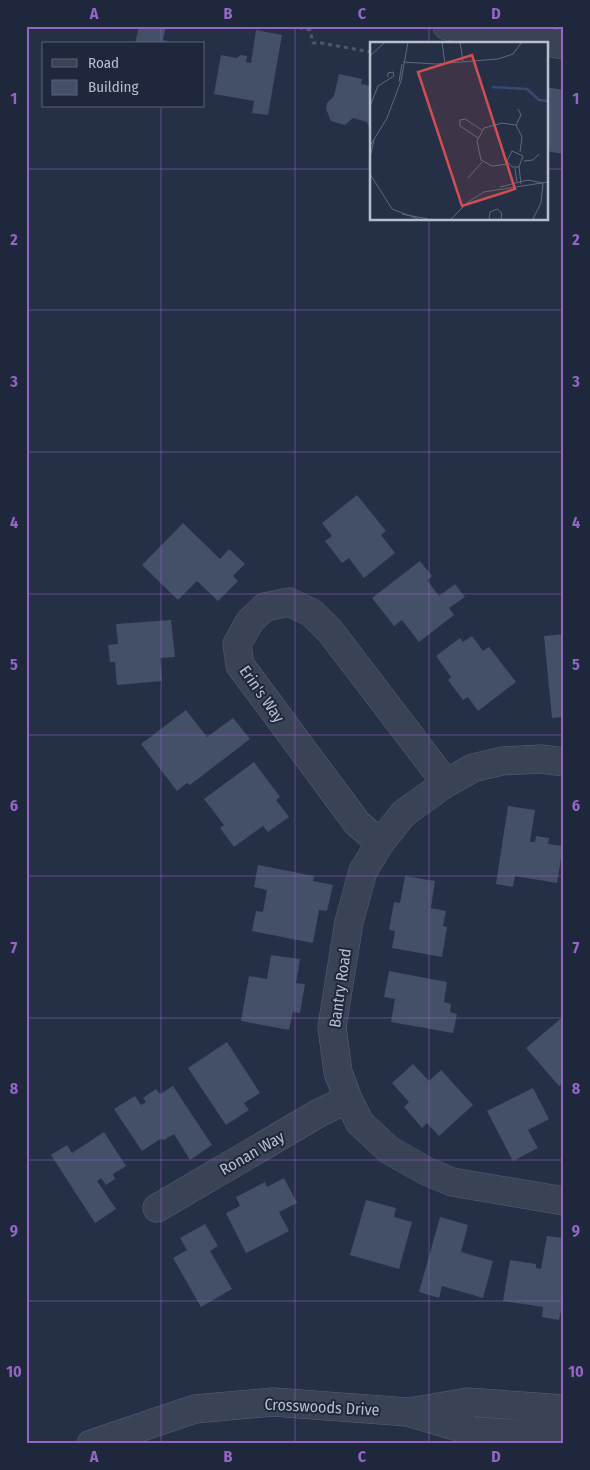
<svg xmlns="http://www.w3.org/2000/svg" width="590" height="1470" font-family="'Fira Sans Condensed',sans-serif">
<rect width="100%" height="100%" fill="#253046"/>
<!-- building -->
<path fill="#444f68" d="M139,26H166L163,40L168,41L167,44H135Z
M256,30L282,35L268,115L252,113L254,101L214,94L221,55L237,58L240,55L247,56L246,62L251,63Z
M339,74L362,79L361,84L371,86V132L367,122L353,118L345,125L331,121L326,109L327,103L334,96Z
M546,87L564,90V154L546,151Z
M357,495L386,531L381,535L395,553L364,578L349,558L342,563L325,541L332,536L322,523Z
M183,523L220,559L229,549L245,564L233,576L238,581L218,601L197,581L178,600L142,565Z
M420,561L432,576L427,580L439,596L455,584L465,597L449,608L454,615L419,642L402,620L394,626L372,598Z
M171,620L175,657L160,658L162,681L117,685L115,662H110L108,645L118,644L116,624Z
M564,634V717L552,718L544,636Z
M472,636L483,651L489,647L516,682L478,711L468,697L463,700L448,680L451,677L436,656L460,638L463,642Z
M186,710L207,737L233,718L250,739L190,785L187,783L177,791L141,744Z
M254,762L280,797L276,800L289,817L268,832L263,826L234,847L220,828L224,825L204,799Z
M508,806L535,810L530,842H535L536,836L549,838L548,844L563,846L557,883L515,876L513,887L496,884Z
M258,865L314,876L313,881L333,885L327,911L319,910L313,943L252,931L256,911L263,912L267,890L254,887Z
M405,876L435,881L431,908L446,911L443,926L447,927L442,957L392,948L395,931L389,930L394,902L400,903Z
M271,955L300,959L296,983L305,984L300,1013L293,1012L289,1030L241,1021L249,976L267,979Z
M389,971L447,982L444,1002L451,1004L450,1012L457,1014L453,1033L391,1022L395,999L384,997Z
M564,1016V1082L559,1086L526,1048Z
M227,1042L260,1093L244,1103L249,1110L226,1125L188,1068Z
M413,1064L429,1081L441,1070L473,1105L439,1136L427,1123L422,1128L404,1107L409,1102L392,1083Z
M173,1086L212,1145L190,1160L174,1134L164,1140L160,1139L142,1151L114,1109L135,1096L141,1105L146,1102L143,1098L156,1089L160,1094Z
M533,1088L549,1119L528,1130L538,1148L513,1161L487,1111Z
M104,1132L126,1166L113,1174L115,1179L106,1185L101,1178L97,1181L116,1209L95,1223L51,1155L67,1145L72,1153Z
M284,1178L297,1203L279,1212L289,1231L246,1253L226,1213L240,1206L236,1197L265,1182L267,1187Z
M366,1200L396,1208L394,1217L412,1222L399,1269L350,1255Z
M440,1217L468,1225L461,1252L493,1261L483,1298L442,1286L439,1298L419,1292Z
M205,1224L218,1246L210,1251L232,1289L201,1307L173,1258L187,1250L180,1238Z
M547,1236L564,1238V1297L559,1320L542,1317L543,1307L503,1301L510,1260L536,1264V1268L541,1269Z"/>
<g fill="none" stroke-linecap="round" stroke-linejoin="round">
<!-- street casing -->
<g stroke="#586072" stroke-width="29">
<path id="street" d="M447,26L564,45
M564,762L541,759L502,761L473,768L446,783L404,813L380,843L363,871L349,922L332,1027L338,1072L348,1099L360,1123L389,1150L426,1171L452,1182L564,1201
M380,843L357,823L240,665L237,644L250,621L265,607L289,602L312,613L330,631L446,783
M157,1208L319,1113L348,1099
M416,1411L468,1402L564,1409
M91,1444L195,1409L273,1402L408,1412L472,1431L564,1437"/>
</g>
<!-- path -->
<path stroke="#465d62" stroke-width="3" stroke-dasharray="4 4" stroke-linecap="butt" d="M291,26L310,30L313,43H321L371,52"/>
<!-- street -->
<use href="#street" stroke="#3a4255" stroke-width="28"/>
</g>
<!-- grid -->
<path fill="none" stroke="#9366c5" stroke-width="1" stroke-opacity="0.55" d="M161,26V44M295,26V1444M429,26V44M161,106V1444M26,169H371M546,169H564M429,219V1444M26,310H564M26,452H564M26,594H564M26,735H564M26,876H564M26,1018H564M26,1160H564M26,1301H564"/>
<g text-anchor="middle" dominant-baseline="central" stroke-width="4" stroke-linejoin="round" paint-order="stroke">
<!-- street labels -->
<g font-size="16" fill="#b8bece" stroke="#1e273b">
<text transform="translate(262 694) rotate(55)">Erin's Way</text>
<text transform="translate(340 988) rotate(-82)">Bantry Road</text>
<text transform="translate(252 1153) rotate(-30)">Ronan Way</text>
<text transform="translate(322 1407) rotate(3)">Crosswoods Drive</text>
</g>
</g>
<!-- overview -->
<g transform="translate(370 42)">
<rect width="178" height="178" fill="#253046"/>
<path fill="none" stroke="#37496e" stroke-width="2.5" d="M122,45L157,47L169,58L178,59"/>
<path fill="none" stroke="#60697c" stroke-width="1" d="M72,0L75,21M90,0L93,19M0,14L15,0M33,20L66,22L128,17L143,12L152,0M29,40L32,22M0,64L8,44L24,34L23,30L18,31V35M146,83L151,73L148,67M108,96L90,84V78L95,77L112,88M0,104L17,76L31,39L38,0M0,116L4,98M154,119L163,118L169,112M138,122L122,124L111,118L107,99L114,86L132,81L146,83L152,95L150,110M149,125H142L137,119L142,109L153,114L149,125L151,142M145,126L147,141M0,132L22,167L48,177M98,136L112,120M130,145L158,138L173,141M32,172L58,177M81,177L98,160L114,150L178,140M119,177L120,170L127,167L132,171L131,177M163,177L171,161L173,141"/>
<path fill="#ce4e52" fill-opacity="0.15" stroke="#ce4e52" stroke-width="2.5" d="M102,13L145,147L92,164L48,30Z"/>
<rect width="178" height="178" fill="none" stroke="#b8bece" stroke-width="2.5"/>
</g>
<!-- border -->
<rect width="590" height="1470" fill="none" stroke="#1e273b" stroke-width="55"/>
<!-- legend -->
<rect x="42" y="42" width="162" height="65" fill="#1e273b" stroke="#5c6376"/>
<rect x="52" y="59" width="25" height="8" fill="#3a4255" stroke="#5c6376"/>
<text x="88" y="68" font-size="15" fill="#b8bece">Road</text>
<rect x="52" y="80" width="25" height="15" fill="#444f68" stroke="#5c6376"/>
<text x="88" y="92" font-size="15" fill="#b8bece">Building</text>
<rect x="28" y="28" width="534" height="1414" fill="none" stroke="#9366c5" stroke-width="2"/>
<g font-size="16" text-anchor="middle" font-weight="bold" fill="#9366c5">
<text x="94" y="19">A</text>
<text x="228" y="19">B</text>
<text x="362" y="19">C</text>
<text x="496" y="19">D</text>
<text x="14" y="104">1</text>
<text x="576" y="104">1</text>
<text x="14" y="245">2</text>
<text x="576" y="245">2</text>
<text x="14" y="387">3</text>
<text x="576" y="387">3</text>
<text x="14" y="528">4</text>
<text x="576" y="528">4</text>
<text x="14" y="670">5</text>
<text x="576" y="670">5</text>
<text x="14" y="811">6</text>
<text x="576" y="811">6</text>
<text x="14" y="953">7</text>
<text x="576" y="953">7</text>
<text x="14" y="1094">8</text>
<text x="576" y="1094">8</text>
<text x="14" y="1236">9</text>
<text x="576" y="1236">9</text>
<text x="14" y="1377">10</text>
<text x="576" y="1377">10</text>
<text x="94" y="1462">A</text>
<text x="228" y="1462">B</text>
<text x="362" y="1462">C</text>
<text x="496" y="1462">D</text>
</g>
</svg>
